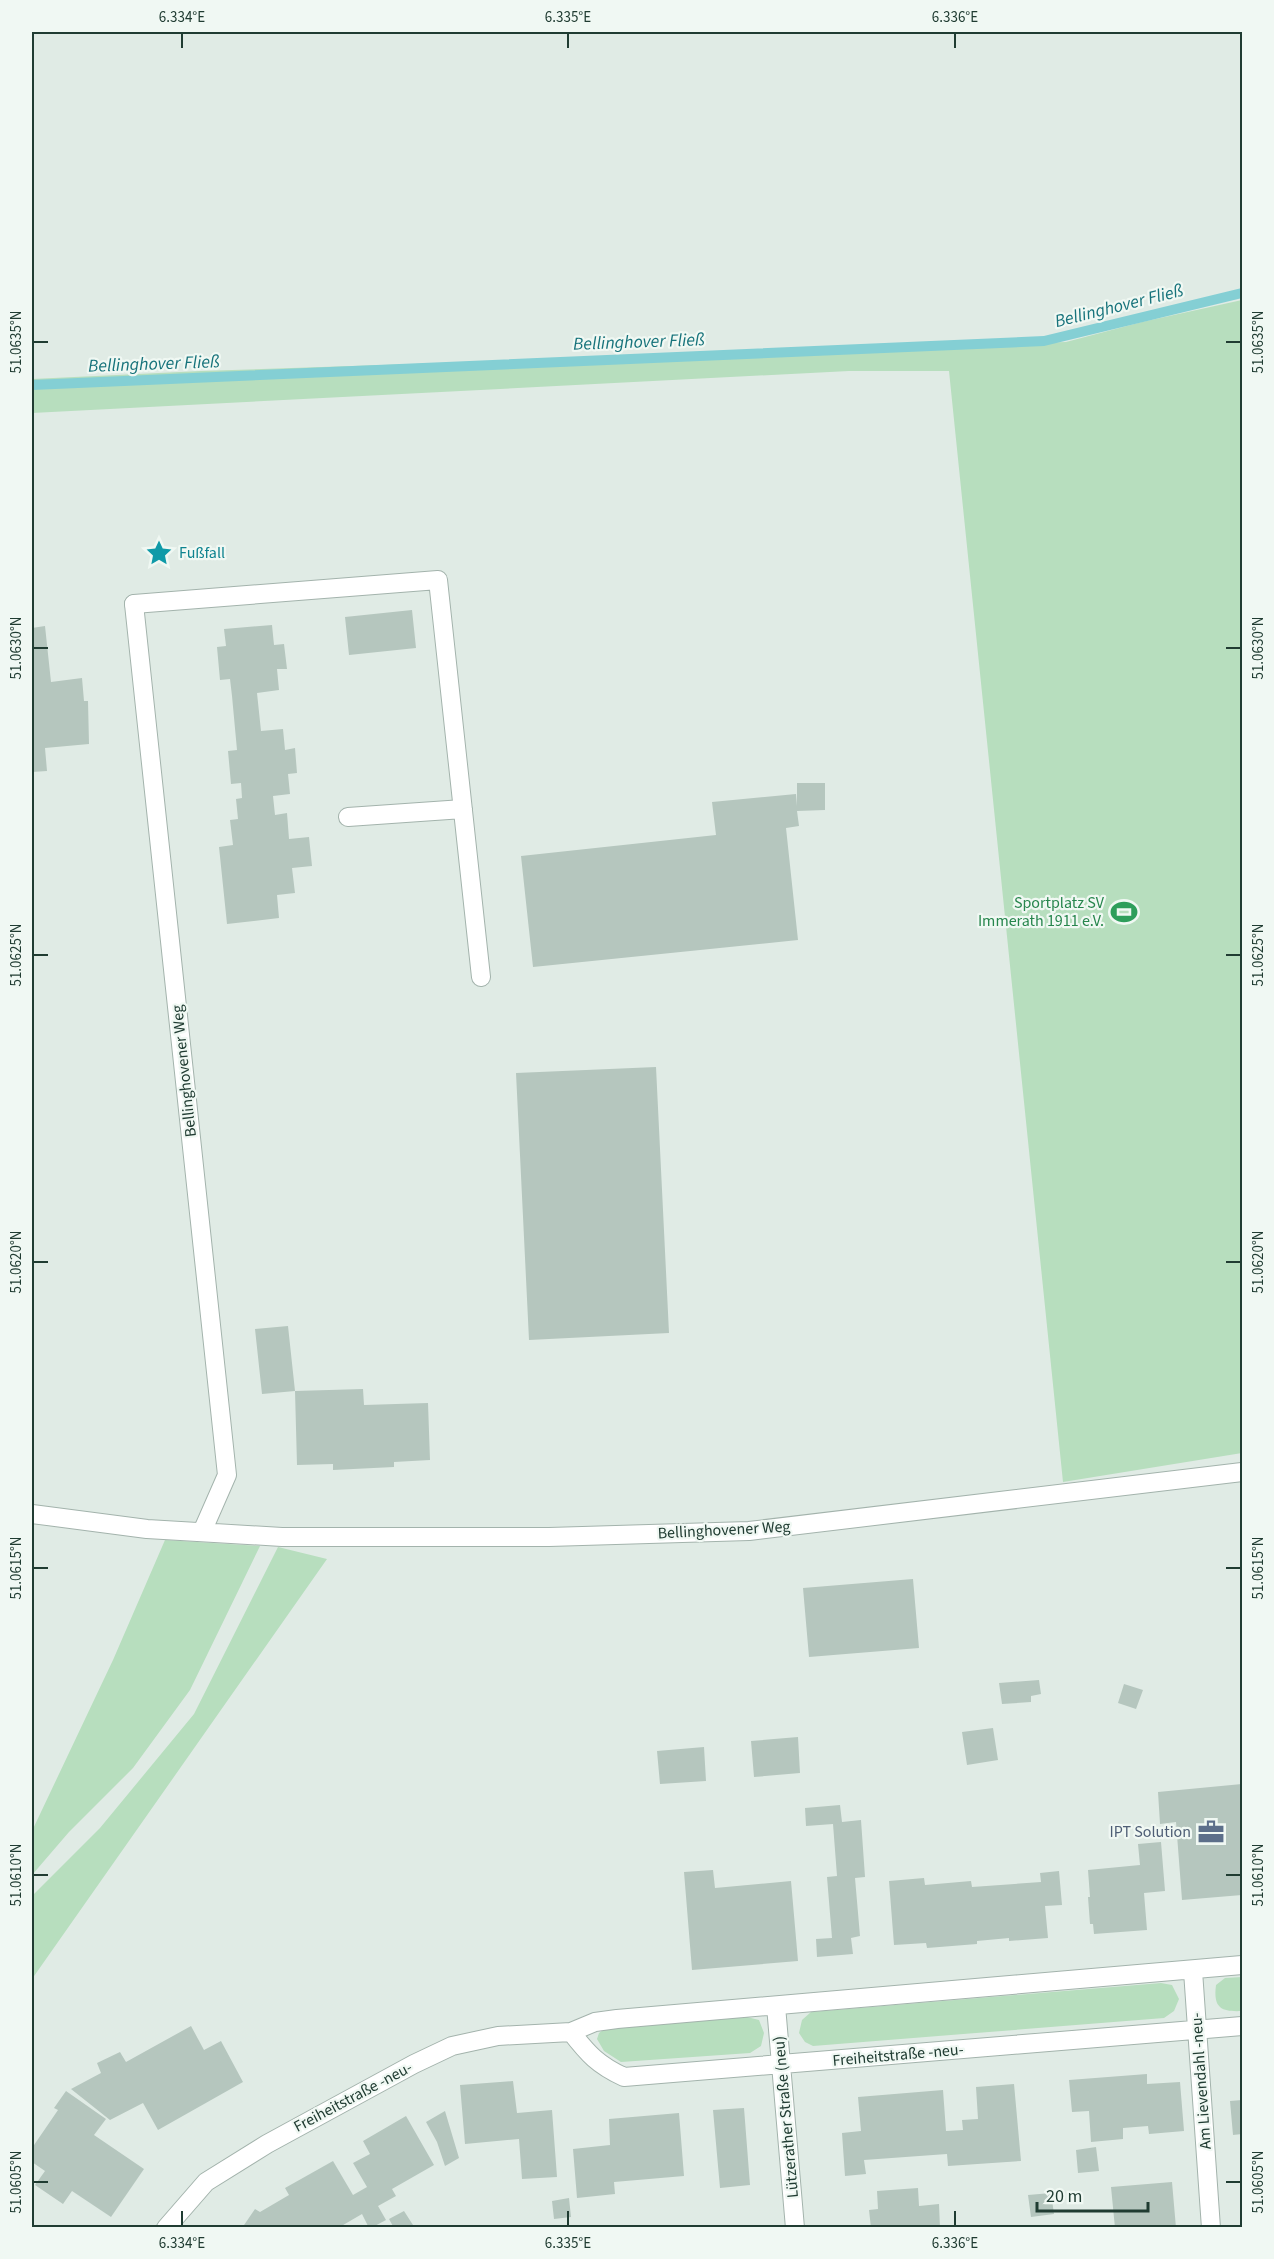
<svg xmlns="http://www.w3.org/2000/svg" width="1274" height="2259" font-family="'Source Sans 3',sans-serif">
<rect width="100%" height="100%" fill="#e0ebe5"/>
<!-- green -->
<path fill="#b7debe" d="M1242,300V1453L1063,1482L949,371H849L32,413V379L201,371L1066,342L1142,322Z
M165,1540L260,1546L190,1690L133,1768L69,1832L32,1875V1831L113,1660Z
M278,1547L327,1559L32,1979V1896L100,1828L194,1714Z
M1242,1977V2011C1221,2012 1213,2008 1216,1985L1225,1978Z
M1161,1983L1172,1985L1179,1999L1174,2011L1164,2018L813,2046L805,2042L799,2033L802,2020L811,2012Z
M747,2017L759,2020L764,2033L761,2046L750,2053L621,2062L604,2051L597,2039L599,2033L606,2028Z"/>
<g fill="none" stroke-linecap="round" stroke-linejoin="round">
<!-- stream -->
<path stroke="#84cfd4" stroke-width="10" d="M32,385L1044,341L1242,293"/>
</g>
<!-- building -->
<path fill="#b5c6be" d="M412,610L416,648L349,655L345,617Z
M272,625L274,645L284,644L287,669H277L279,690L257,693L261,731L283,729L285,750L295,748L297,773L288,774L290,794L273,796L275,815L287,813L289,839L309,837L312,866L292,868L295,893L277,895L279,918L227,924L219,847L233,845L230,820L238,819L236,799L242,798L241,783L231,784L228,751L237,750L232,696L230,679L220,680L217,647L226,646L224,629Z
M45,626L51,682L82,678L84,701H88L89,744L45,748L47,771L32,772V628Z
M797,783H825V810L797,811L799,826L786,828L798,940L533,967L521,856L716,835L712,802L796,794L797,806Z
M656,1067L669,1333L529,1340L516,1073Z
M288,1326L295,1391L262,1394L255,1329Z
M363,1389L364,1405L428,1403L430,1460L394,1462V1467L333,1470V1464L297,1465L295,1391Z
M913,1579L919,1648L809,1657L803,1588Z
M1039,1680L1041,1694L1031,1696V1702L1002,1704L999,1683Z
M1124,1684L1143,1690L1136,1709L1118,1703Z
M993,1728L998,1760L967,1765L962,1732Z
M798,1737L800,1773L754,1777L751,1741Z
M704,1747L706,1781L660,1784L657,1751Z
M1242,1784V1895L1182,1900L1176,1822L1160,1824L1158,1792Z
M840,1805L842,1822L861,1820L865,1877L855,1878L860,1936L851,1938L853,1954L817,1957L816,1939L832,1938L827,1877L837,1876L833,1824L806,1826L805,1808Z
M1161,1842L1165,1891L1144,1893L1147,1930L1094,1934L1093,1924H1090L1088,1897H1090L1088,1870L1140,1865L1138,1844Z
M713,1870L715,1888L791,1881L798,1961L692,1970L684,1872Z
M1059,1871L1062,1905L1045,1906L1048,1938L1009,1941V1938L977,1941V1944L927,1948L926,1943L894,1945L889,1881L924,1878L925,1885L971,1881L972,1887L1041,1882L1040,1873Z
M191,2026L204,2050L221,2041L243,2082L158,2130L143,2103L110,2120L71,2089L101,2073L97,2063L120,2052L126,2062Z
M1147,2074V2084L1180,2082L1184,2131L1149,2134L1148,2126L1123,2128V2139L1091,2142L1089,2111L1072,2112L1069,2080Z
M513,2081L517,2113L552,2110L557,2177L522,2179L519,2139L465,2144L460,2085Z
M1014,2084L1021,2161L948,2166L947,2154L864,2160L866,2174L845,2176L842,2133L861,2131L858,2097L943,2090L946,2131L963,2130L962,2120L978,2119L976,2087Z
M66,2091L106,2119L94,2135L144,2169L111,2217L72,2191L63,2204L35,2185L45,2171L32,2162V2148L58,2110L54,2108Z
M1242,2100V2134L1233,2135L1230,2101Z
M744,2108L750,2185L720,2188L713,2110Z
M445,2111L459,2158L445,2166L437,2142L426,2122Z
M679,2113L684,2176L614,2182L615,2194L577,2198L573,2149L610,2145L609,2119Z
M406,2116L434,2165L392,2189L396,2196L378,2206L386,2220L371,2228H369L362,2214L338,2228H242L255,2209L260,2212L289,2195L285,2188L333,2161L353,2195L367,2187L353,2163L370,2154L363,2141Z
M1096,2147L1099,2171L1078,2173L1076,2150Z
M1172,2182L1176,2228H1115L1111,2187Z
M918,2188L919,2206L939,2204L940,2228H871L869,2210L878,2209L877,2191Z
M1051,2193L1054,2214L1031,2217L1028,2195Z
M569,2198L571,2217L554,2219L552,2201Z
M404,2211L413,2225L409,2228H394L389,2219Z"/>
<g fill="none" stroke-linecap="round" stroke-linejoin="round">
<!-- service casing -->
<g stroke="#a3b3ac" stroke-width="20">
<path id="service" d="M134,604L438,580L481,977
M348,817L463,809"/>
</g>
<!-- minor casing -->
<g stroke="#a3b3ac" stroke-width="20">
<path id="minor" d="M134,604L227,1475L202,1532
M32,1514L147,1529L282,1537H549L749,1531L1242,1472
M1193,1971L1211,2228
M776,2006L795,2228
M571,2032C588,2054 598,2065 624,2077L1242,2026
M166,2228L206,2182L267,2144L414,2064L452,2046L498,2036L571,2032L595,2022L617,2019L1242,1965"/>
</g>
<!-- service -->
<use href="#service" stroke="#fff" stroke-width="18"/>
<!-- minor -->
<use href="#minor" stroke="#fff" stroke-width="18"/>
</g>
<!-- ticks -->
<path fill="none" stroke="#203c32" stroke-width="2" d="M182,33V48M568,33V48M955,33V48M33,342H48M1226,342H1241M33,648H48M1226,648H1241M33,955H48M1226,955H1241M33,1262H48M1226,1262H1241M33,1568H48M1226,1568H1241M33,1875H48M1226,1875H1241M33,2182H48M1226,2182H1241M182,2211V2226M568,2211V2226M955,2211V2226"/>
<!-- icons -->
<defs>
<g id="sight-bare" transform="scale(2.07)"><path d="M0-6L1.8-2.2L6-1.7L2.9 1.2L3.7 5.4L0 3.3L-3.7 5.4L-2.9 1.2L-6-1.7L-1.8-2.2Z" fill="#0f9aa8" stroke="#f0f8f3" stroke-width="2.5" paint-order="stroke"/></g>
<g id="stadium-bare" transform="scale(2.07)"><path d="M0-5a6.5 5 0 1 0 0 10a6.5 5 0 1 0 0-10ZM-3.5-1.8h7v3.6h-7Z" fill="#2e9e5b" stroke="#f0f8f3" stroke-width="2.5" paint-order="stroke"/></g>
<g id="office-bare" transform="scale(2.07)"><path d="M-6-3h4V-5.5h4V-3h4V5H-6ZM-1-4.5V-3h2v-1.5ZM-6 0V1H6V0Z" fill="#5c6f8a" stroke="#f0f8f3" stroke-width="2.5" paint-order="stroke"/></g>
</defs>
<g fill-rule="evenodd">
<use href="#sight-bare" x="159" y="553"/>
<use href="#stadium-bare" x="1124" y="912"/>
<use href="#office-bare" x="1211" y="1832"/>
</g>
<g text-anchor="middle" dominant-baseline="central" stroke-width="4.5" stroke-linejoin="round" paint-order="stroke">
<!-- culture labels -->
<g font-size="16" fill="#0d838f" stroke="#f0f8f3" text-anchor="start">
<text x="179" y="553">Fußfall</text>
</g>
<!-- leisure labels -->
<g font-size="16" fill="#27864d" stroke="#f0f8f3" text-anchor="end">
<text x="1104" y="903">Sportplatz SV<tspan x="1104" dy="18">Immerath 1911 e.V.</tspan></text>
</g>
<!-- street labels -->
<g font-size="16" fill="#203c32" stroke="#f0f8f3">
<text transform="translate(184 1071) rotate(-96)">Bellinghovener Weg</text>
<text transform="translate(724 1530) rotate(-3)">Bellinghovener Weg</text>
<text transform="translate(898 2055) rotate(-5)">Freiheitstraße -neu-</text>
<text transform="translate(1201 2081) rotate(-94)">Am Lievendahl -neu-</text>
<text transform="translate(353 2097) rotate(-28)">Freiheitstraße -neu-</text>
<text transform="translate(786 2117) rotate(-95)">Lützerather Straße (neu)</text>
</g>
<!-- service labels -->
<g font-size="16" fill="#4e5e75" stroke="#f0f8f3" text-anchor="end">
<text x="1191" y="1832">IPT Solution</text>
</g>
<!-- water labels -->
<g font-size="18" font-style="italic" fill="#17737b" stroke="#f0f8f3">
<text transform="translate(1119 306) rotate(-14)">Bellinghover Fließ</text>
<text transform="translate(639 342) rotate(-2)">Bellinghover Fließ</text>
<text transform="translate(154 364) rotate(-2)">Bellinghover Fließ</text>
</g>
</g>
<!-- border -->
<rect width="1274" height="2259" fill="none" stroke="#f0f8f3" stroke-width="66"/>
<!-- scale -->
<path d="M1037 2202v9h111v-9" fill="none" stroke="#203c32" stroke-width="3"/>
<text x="1046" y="2202" font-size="18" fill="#203c32" stroke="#f0f8f3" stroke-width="4.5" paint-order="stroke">20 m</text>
<rect x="33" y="33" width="1208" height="2193" fill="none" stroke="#203c32" stroke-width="2"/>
<g font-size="15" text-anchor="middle" fill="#203c32">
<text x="182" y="22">6.334°E</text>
<text x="568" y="22">6.335°E</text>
<text x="955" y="22">6.336°E</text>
<text transform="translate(16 342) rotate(-90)" y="5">51.0635°N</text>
<text transform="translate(1258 342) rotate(-90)" y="5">51.0635°N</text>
<text transform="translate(16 648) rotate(-90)" y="5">51.0630°N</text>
<text transform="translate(1258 648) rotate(-90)" y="5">51.0630°N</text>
<text transform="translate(16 955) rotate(-90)" y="5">51.0625°N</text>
<text transform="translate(1258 955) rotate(-90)" y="5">51.0625°N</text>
<text transform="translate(16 1262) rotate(-90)" y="5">51.0620°N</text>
<text transform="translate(1258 1262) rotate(-90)" y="5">51.0620°N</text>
<text transform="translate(16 1568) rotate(-90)" y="5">51.0615°N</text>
<text transform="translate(1258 1568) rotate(-90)" y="5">51.0615°N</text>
<text transform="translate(16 1875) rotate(-90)" y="5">51.0610°N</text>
<text transform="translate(1258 1875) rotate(-90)" y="5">51.0610°N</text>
<text transform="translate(16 2182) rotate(-90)" y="5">51.0605°N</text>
<text transform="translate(1258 2182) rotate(-90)" y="5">51.0605°N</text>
<text x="182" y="2248">6.334°E</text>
<text x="568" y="2248">6.335°E</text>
<text x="955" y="2248">6.336°E</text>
</g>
</svg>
